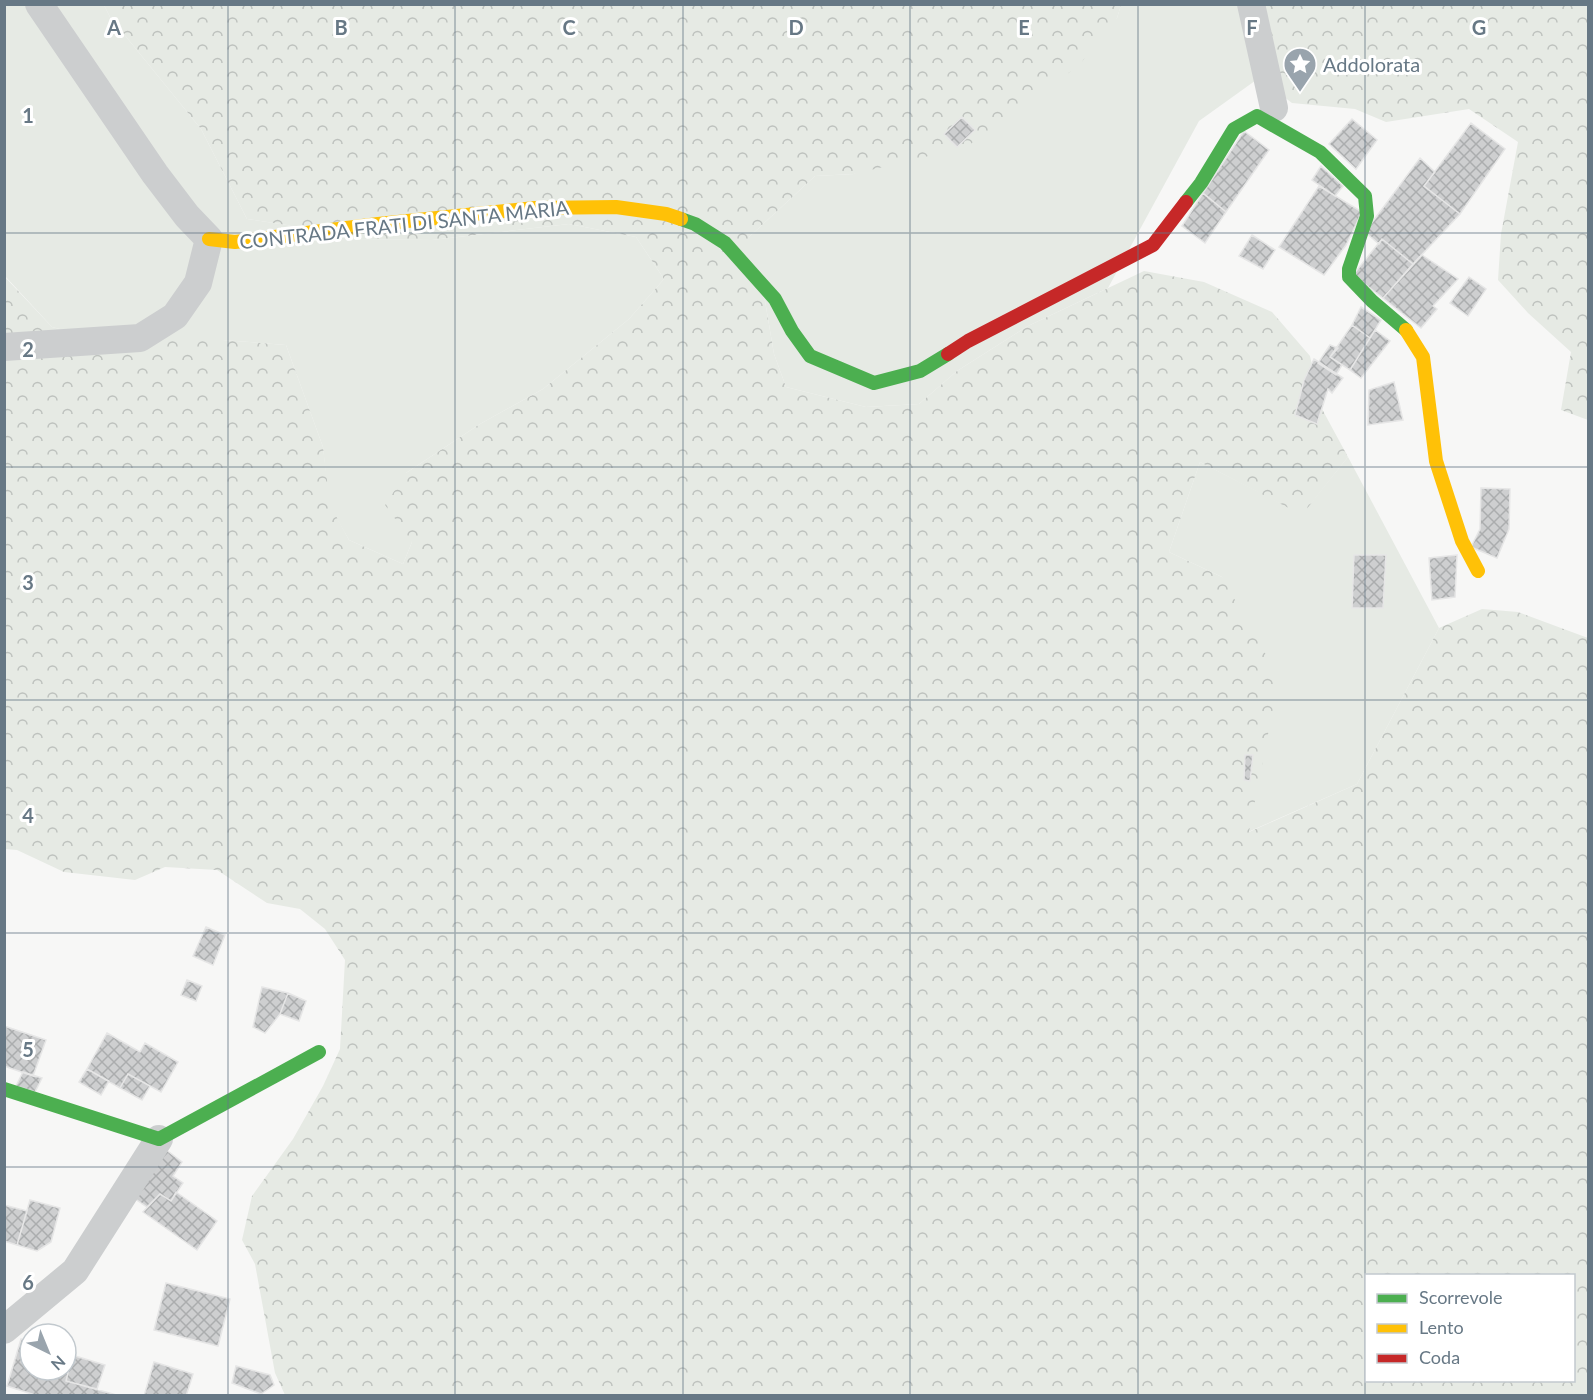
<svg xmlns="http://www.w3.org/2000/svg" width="1593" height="1400" font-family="Lato,sans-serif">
<defs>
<pattern id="forest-crowns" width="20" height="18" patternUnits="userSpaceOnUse" patternTransform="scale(1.5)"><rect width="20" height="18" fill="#e6eae4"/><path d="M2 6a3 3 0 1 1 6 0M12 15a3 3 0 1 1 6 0" fill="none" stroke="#bec2be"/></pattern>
<pattern id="building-cross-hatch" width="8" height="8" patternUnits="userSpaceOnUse" patternTransform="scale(1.5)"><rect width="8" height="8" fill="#cecfd0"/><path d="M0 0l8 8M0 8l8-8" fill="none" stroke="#abadae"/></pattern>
</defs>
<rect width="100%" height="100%" fill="#f7f7f6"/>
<!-- grass -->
<path fill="#e6eae4" d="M4,5H104L110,17L201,129L247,219L287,225L341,239L432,240L569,224L636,237L664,279L629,319L543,389L480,424L406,473L412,542L403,564L349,540L329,505L323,447L286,345L223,340H104L52,327L5,276Z
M1121,5H1247L1259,78L1199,121L1108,288L1028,326L957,371L919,404L866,407L786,387L774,354L765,301L749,260V237L815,176L854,174L1117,18Z
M1348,457L1439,628L1357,784L1248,832L1222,577L1169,552L1200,462L1302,514Z"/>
<!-- forest -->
<path fill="url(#forest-crowns)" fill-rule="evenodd" d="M104,5H1121L1117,18L1080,64L1026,106L966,147L854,174L815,176L749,237V260L765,301L774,354L786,387L866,407L919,404L957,371L1028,326L1144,271L1204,282L1272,312L1310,356L1322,409L1348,457L1302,515L1200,462L1169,552L1222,577L1279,678L1249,832L1357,784L1439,628L1482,609L1518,612L1588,638V1395H285L275,1373L255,1264L242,1240L252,1196L293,1139L323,1086L340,1049L345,960L325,929L300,909L267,903L217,870L165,867L135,880L64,872L17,850L5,849L4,276L52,327L104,340H223L286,345L323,447L330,505L349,540L403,564L412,542L385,505L406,473L480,424L543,389L629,319L664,279L636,237L569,224L432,240L341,239L287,225L247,219L201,129L110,17ZM1366,1276H1574V1380H1366Z
M1247,5H1588V420L1561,410L1571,352L1528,313L1498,280L1501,234L1518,142L1469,109L1386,122L1355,109L1292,103L1259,78Z"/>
<!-- building -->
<path fill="url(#building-cross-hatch)" stroke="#e6e6e6" stroke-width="1.5" d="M962,117L975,130L957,147L944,134Z
M1352,119L1377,140L1356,169L1329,144Z
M1471,123L1505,149L1460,214L1424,186Z
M1244,131L1269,150L1226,212L1203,193Z
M1420,158L1435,172L1424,186L1460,214L1413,264L1382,239L1379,244L1365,232Z
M1321,166L1343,186L1335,196L1312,180Z
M1319,186L1362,212L1346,245L1324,275L1279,247Z
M1203,193L1226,212L1205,243L1182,226Z
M1252,235L1275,250L1263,269L1239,256Z
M1382,239L1413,264L1383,298L1353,275Z
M1422,255L1458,279L1433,306L1437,309L1421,328L1383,298Z
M1469,277L1486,289L1468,316L1450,303Z
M1361,307L1381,320L1370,338L1352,325Z
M1352,325L1370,338L1350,370L1330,357Z
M1375,330L1390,341L1361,378L1350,370Z
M1330,345L1338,348L1330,357L1342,365L1336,375L1318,363Z
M1314,359L1343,378L1332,393L1328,389L1317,424L1295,415L1304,380Z
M1394,382L1403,420L1368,425L1369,390Z
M1481,488L1510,489L1509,529L1497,558L1471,547L1480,529Z
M1354,555H1386L1383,608H1352Z
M1457,555L1455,597L1432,600L1429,558Z
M1245,755H1253L1250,781L1244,780Z
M206,927L225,935L213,965L193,956Z
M187,980L202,986L196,1001L181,995Z
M262,987L288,993L280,1014L265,1033L253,1027Z
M288,993L306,1001L299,1021L280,1014Z
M4,1026L46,1040L33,1076L4,1066Z
M107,1033L140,1052L145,1043L178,1062L161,1092L128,1074L120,1088L87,1069Z
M87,1069L109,1081L101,1095L79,1082Z
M23,1072L42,1078L35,1092L16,1086Z
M128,1074L150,1086L142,1100L120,1088Z
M165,1149L182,1162L173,1176L183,1183L171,1201L160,1194L147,1207L131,1196Z
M176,1192L217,1221L197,1250L143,1212L160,1194L171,1201Z
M30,1200L60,1208L51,1242L37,1251L17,1245Z
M4,1205L27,1211L17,1245L4,1241Z
M166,1283L230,1299L218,1346L154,1330Z
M21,1339L30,1342V1370H66V1353L72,1355L66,1381L120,1396H38L7,1386Z
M72,1355L105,1365L97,1389L66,1381Z
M154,1362L193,1374L186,1396H144Z
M236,1366L270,1375L274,1385L261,1394L232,1383Z"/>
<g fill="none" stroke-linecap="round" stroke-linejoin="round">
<!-- street -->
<path stroke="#cccecf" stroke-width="28" d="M1251,4L1274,108
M4,347L140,338L175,316L198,283L209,239L187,216L155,174L39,4
M4,1330L75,1271L159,1139"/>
<!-- fast -->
<path stroke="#4caf50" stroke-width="14" d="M1186,202L1201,183L1234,129L1257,116L1320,152L1365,196L1367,216L1349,269V277L1372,301L1406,330
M681,219L695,224L725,243L775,299L792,331L810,356L874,383L920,371L948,354
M4,1089L159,1139L319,1052"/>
<!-- slow -->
<path stroke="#ffc107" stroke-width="14" d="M209,239L235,242L378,224L535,208L616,207L666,214L681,219
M1406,330L1423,357L1436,461L1462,541L1478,571"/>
<!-- jam -->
<path stroke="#c62828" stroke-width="14" d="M948,354L968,341L1153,245L1186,202"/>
</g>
<!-- grid -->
<path fill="none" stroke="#677885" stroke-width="1.5" stroke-opacity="0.55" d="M228,4V1396M455,4V1396M683,4V1396M910,4V1396M1138,4V1396M1365,4V1396M4,233H1588M4,467H1588M4,700H1588M4,933H1588M4,1167H1588"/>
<!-- icons -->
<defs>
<g id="sight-pin" transform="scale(1.725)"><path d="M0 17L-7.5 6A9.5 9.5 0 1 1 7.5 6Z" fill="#99a4ad" stroke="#fff"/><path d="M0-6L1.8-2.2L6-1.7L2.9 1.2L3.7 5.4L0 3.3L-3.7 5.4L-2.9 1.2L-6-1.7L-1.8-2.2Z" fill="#fff"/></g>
</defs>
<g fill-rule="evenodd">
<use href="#sight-pin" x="1300" y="64"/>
</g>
<g text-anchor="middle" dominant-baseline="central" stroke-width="6" stroke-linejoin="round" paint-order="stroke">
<!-- poi labels -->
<g font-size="20" fill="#677885" stroke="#fff" text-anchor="start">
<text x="1323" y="64">Addolorata</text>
</g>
<!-- street labels -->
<g font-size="20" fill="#677885" stroke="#fff">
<text transform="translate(404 224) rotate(-6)">CONTRADA FRATI DI SANTA MARIA</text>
</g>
</g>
<g font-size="20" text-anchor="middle" font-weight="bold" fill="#677885" stroke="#fff" stroke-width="6" stroke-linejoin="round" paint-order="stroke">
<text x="114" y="35">A</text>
<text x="341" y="35">B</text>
<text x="569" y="35">C</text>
<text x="796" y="35">D</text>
<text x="1024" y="35">E</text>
<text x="1252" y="35">F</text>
<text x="1479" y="35">G</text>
<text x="28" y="123">1</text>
<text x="28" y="357">2</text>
<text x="28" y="590">3</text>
<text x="28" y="823">4</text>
<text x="28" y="1057">5</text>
<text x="28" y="1290">6</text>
</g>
<!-- border -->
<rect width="1593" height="1400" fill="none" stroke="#677885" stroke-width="12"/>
<!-- legend -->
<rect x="1365" y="1274" width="210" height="108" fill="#ffffff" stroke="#c2c9ce" stroke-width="1.5"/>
<rect x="1377" y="1294" width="30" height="9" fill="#4caf50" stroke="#c2c9ce" stroke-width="1.5"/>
<text x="1419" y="1304" font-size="18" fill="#677885">Scorrevole</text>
<rect x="1377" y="1324" width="30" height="9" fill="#ffc107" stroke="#c2c9ce" stroke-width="1.5"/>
<text x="1419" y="1334" font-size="18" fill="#677885">Lento</text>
<rect x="1377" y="1354" width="30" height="9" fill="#c62828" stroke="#c2c9ce" stroke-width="1.5"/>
<text x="1419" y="1364" font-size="18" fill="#677885">Coda</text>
<!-- north arrow -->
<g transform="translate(48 1352) rotate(137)"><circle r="28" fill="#ffffff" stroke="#c2c9ce" stroke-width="1.5"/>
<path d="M0-4.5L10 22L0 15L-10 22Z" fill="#99a4ad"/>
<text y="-9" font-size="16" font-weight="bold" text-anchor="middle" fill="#677885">N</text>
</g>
</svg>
